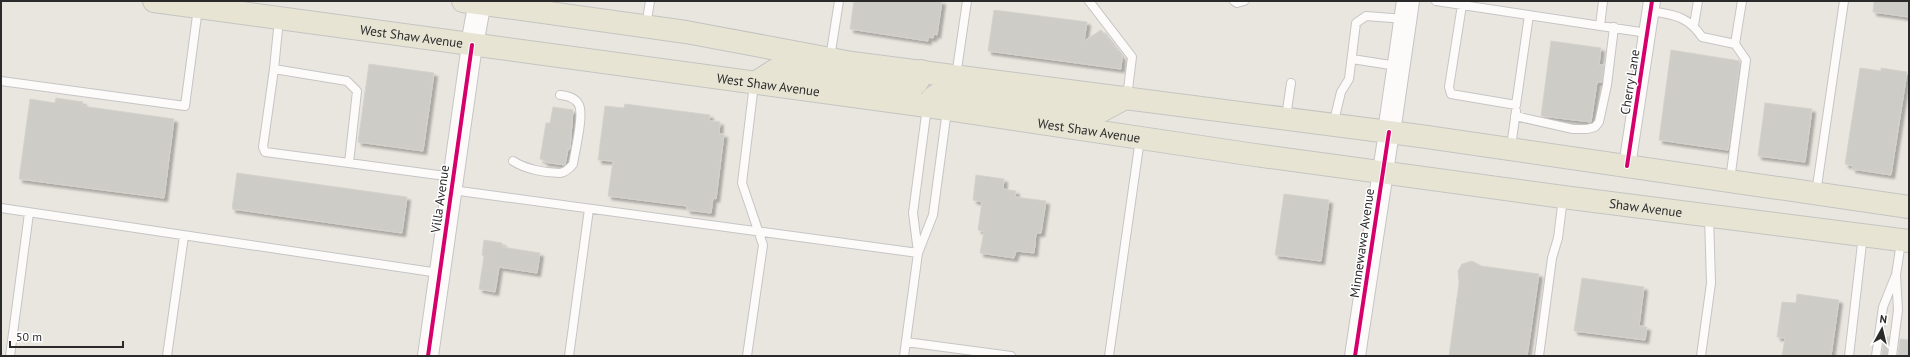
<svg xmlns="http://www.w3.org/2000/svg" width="1910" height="357" font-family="'PT Sans',sans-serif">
<defs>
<filter id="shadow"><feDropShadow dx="3.5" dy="3.5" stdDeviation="1" flood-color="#0004"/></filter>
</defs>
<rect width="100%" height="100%" fill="#e9e6e0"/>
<!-- building -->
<path fill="#ceccc7" stroke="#d4d2cc" filter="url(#shadow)" d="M854,1H942L937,35L934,34L933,38L928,37V41L850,29Z
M1874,1H1909V17L1873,12Z
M994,10L1087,22L1084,41L1101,30L1122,57L1121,69L988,51Z
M1551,41L1601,48L1599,65H1604L1602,82H1597L1591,122L1541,116Z
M1671,50L1740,61L1728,150L1659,140Z
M369,64L434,73L423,151L358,142Z
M1860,68L1881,71V68L1907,72L1891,175L1852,169L1853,166L1845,164Z
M56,98L83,102L82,106L174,119L164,198L19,179L30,99L55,103Z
M1765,103L1812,109L1805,162L1758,156Z
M625,104L710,115L709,121L720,122L719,134H724L716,199L713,198L711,213L687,210V206L608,196L613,161L598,160L605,106L624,108Z
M553,107L573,110L570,149H568L565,165L544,162V160L540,159L546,123H550Z
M237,173L407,197L402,233L232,209Z
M976,175L1004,179L1003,189L1016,191L1015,197L1046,201L1041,233H1036L1034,253L1016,251L1014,258L980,253L984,231L978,230L982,202L973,200Z
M1284,194L1329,200L1321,261L1275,255Z
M484,240L502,243V247L540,253L537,273L499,267L495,292L479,289L484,256L482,255Z
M1472,261L1481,266L1539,274L1527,356H1449L1459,283L1458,271L1462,264Z
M1582,278L1644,287L1639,326L1647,327L1645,340L1574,331Z
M1797,294L1839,300L1831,356H1782L1785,338L1777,337L1782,302L1796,303Z
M1884,337H1889L1887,356H1882Z
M1900,339L1909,340V356H1898Z"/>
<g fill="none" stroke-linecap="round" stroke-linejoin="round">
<!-- service casing -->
<g stroke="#c6c5c5" stroke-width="10">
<path id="service" d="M1089,1L1132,57L1127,97
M1234,1L1237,3L1244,1
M1436,1L1647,33
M1462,5L1449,87L1451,94L1516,105L1529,15
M1651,11C1674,15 1688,16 1702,37L1735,44L1746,60L1730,180
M279,19L274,69L347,81L357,91L349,163L453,177
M1694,25L1698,1
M646,26L650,1
M1600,26L1603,1
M1735,44L1742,1
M830,58L839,1
M1352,59L1397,66
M274,69L263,147L265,152L349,163
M956,76L967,1
M1,81L185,106L198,8
M1515,116L1573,129H1587L1595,127L1599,122L1607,85L1614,27
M1286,117L1291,83
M1333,125L1341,92L1349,79L1356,23L1366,16L1405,19
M1511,147L1516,111
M513,161C525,169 545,173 560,173C566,172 570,168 573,164C575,151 584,115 579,105C575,97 567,96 560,95
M452,190L918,253
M1816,193L1844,1
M1,208L439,273
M918,252L913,213L927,107
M906,342L1011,356
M10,356L29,213
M167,356L184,236
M569,356L589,209
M747,356L763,245L742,183L754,84
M904,356L918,253L933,215L947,110
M1109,356L1140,139
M1539,356L1552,258L1558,238L1563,198
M1701,356L1711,283L1709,216
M1849,356L1863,235
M1876,356L1883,307L1895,277
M1892,356L1898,310L1896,275L1901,242"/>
</g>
<!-- minor casing -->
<g stroke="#c6c5c5" stroke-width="18">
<path id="minor" d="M1627,166L1652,1"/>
</g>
<!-- tertiary casing -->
<g stroke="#c6c5c5" stroke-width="22">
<path id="tertiary" d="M428,356L472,45
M1355,356L1389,132"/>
</g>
<!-- secondary casing -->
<g stroke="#c6c5c5" stroke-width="24">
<path id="secondary" d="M472,45L480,1
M1389,132L1408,1"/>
</g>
<!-- primary casing -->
<g stroke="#c4c4c1" stroke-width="24">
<g id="primary">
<path id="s1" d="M154,1L927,106L1248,154L1563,197L1909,241"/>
<path d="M463,1L686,32L852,63L1420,136L1909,207"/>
<path d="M755,83L777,69L906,88C917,86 919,81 921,71"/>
<path d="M927,106C932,97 937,93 948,92L1101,111L1127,97"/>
</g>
</g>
<!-- service -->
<use href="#service" stroke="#fcfbfa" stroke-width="8"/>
<!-- minor -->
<use href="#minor" stroke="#fcfbfa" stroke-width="16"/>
<!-- tertiary -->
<use href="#tertiary" stroke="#fcfbfa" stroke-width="20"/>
<!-- secondary -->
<use href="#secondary" stroke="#fcfbfa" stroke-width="22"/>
<!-- primary -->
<use href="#primary" stroke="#e7e4d4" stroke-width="22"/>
<!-- cycleway casing -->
<g stroke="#fff" stroke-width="6">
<path id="cycleway" d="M1627,166L1652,1
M428,356L472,45
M1355,356L1389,132"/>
</g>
<!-- cycleway -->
<use href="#cycleway" stroke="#d6006c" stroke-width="4"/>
</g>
<g text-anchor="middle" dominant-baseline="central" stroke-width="3" stroke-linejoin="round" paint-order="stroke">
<!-- street labels -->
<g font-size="13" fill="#2a2a2a" stroke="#fff">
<text stroke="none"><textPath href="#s1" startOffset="260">West Shaw Avenue</textPath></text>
<text transform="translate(1630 82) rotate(-81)">Cherry Lane</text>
<text stroke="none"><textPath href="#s1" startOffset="620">West Shaw Avenue</textPath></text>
<text stroke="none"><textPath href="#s1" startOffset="944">West Shaw Avenue</textPath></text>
<text transform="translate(440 199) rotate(-82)">Villa Avenue</text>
<text stroke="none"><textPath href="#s1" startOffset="1506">Shaw Avenue</textPath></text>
<text transform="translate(1362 243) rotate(-82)">Minnewawa Avenue</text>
</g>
</g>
<!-- border -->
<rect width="1910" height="357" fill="none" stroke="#2a2a2a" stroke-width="4"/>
<!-- north arrow -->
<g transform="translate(1882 329) rotate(8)" stroke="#ffffff" stroke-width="3" paint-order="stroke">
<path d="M0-3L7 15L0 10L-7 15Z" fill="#2a2a2a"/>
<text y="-6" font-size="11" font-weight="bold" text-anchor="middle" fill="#2a2a2a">N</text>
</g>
<!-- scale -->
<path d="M10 341v6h113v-6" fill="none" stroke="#2a2a2a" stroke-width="2"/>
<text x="16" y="341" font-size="12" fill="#2a2a2a" stroke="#ffffff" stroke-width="3" paint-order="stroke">50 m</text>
</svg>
